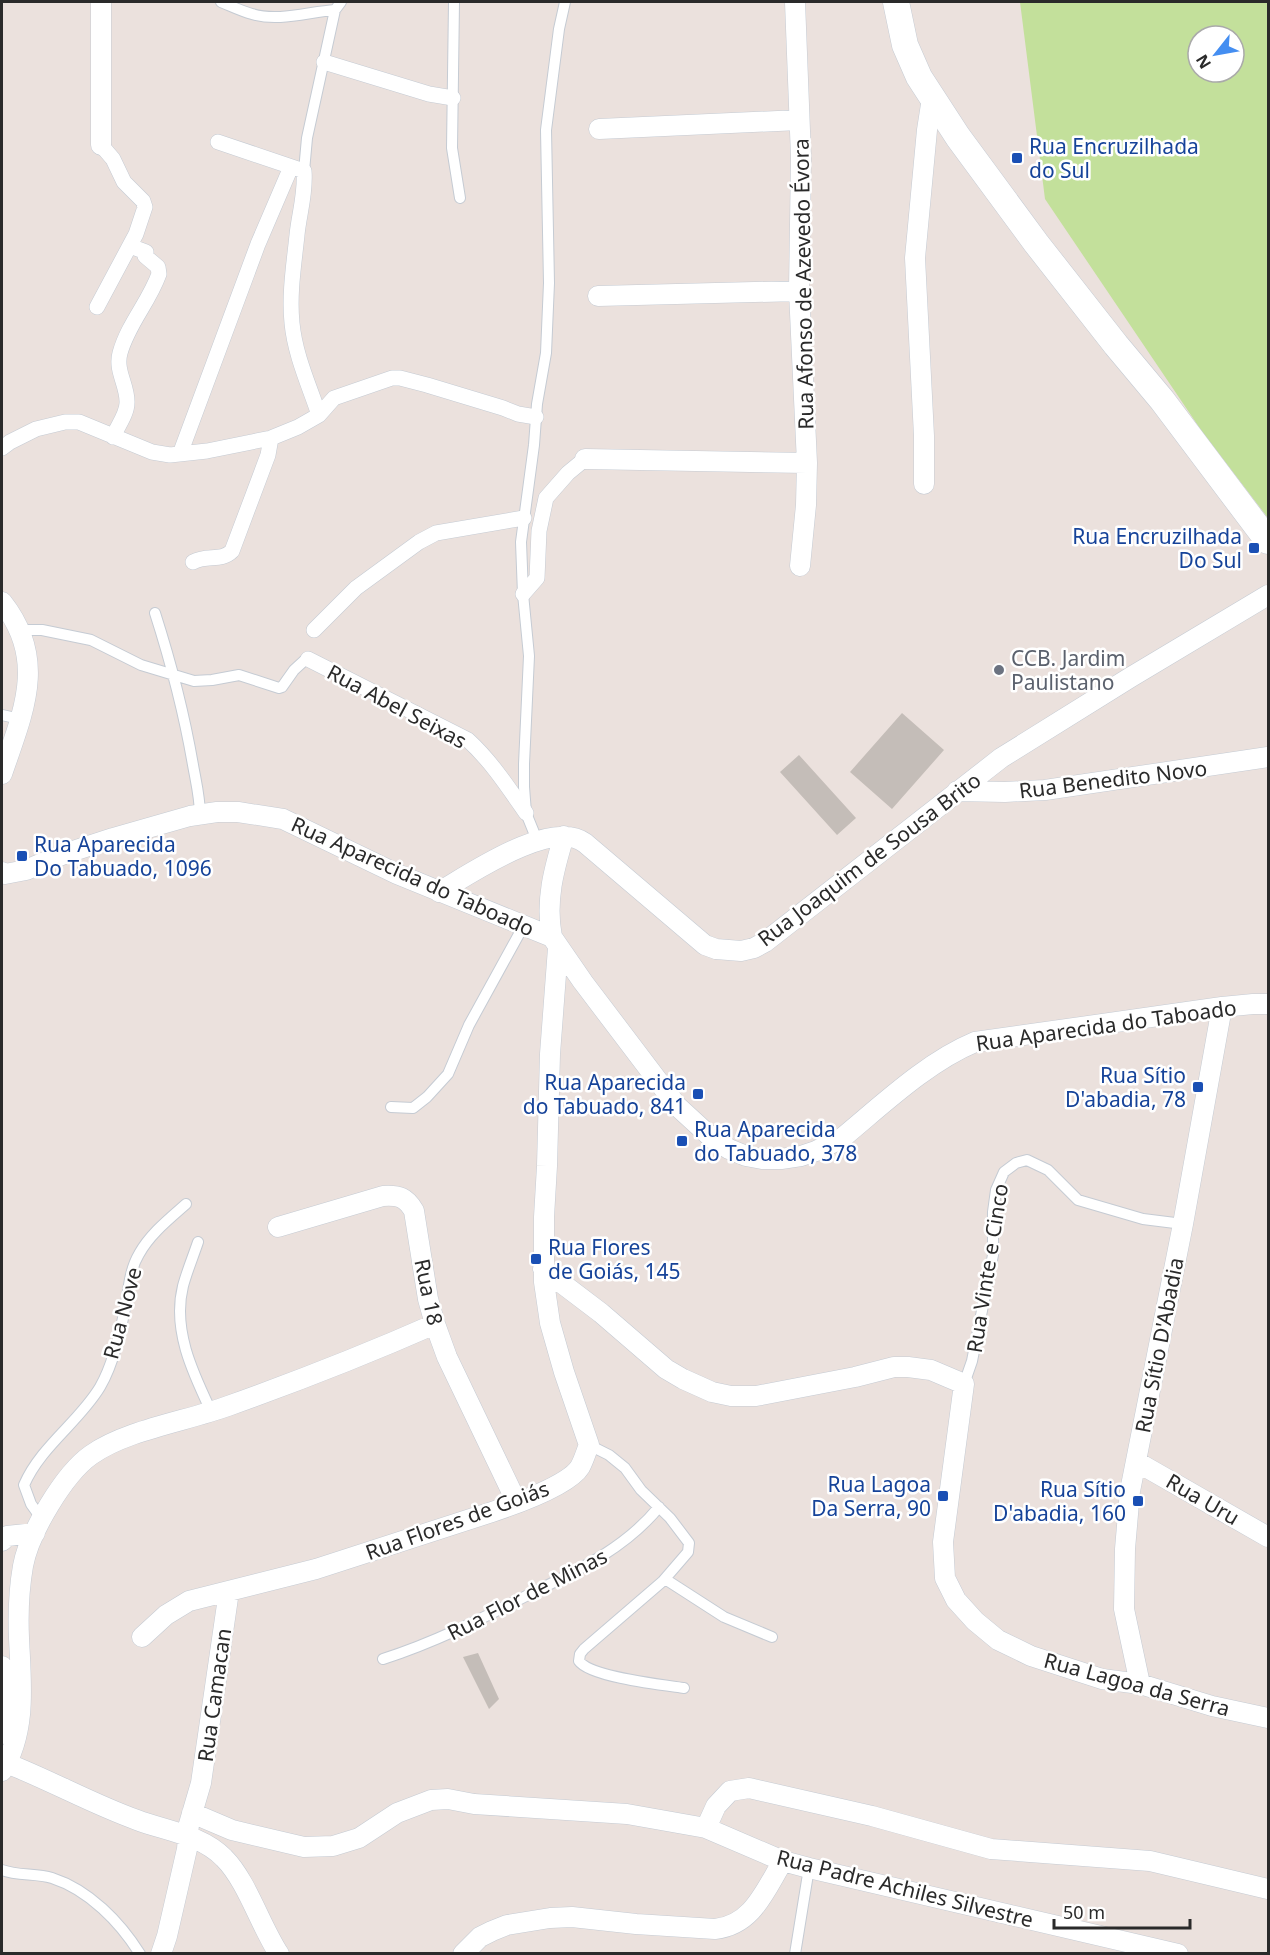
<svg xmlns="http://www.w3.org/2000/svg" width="1270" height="1955" font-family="'Noto Sans',sans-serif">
<rect width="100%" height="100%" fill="#ebe1dd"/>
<!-- green -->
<path fill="#c3e09b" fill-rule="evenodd" d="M1020,2H1268V518L1201,430L1045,199ZM1198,36H1234V72H1198Z"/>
<!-- building -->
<path fill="#c4bdb8" d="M902,713L944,750L892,809L850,772Z
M799,755L856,818L837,835L780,772Z
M478,1653L499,1699L489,1709L463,1657Z"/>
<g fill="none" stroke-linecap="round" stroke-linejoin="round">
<!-- service casing -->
<g stroke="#c5cbd3" stroke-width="12">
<path id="service" d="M221,2C231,6 241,11 252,14C278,22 308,12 335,10
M454,2L452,148L460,198
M304,171L307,138L335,10L341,2
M155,613C171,663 184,713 193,765C196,782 200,798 200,815
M19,630H42L91,640L141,665L194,681L212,680L239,675L279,688L282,687L294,670L306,659H308
M2,715L20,719
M537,840L526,813L524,787V764L529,656L523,594L521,542L534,445L537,404L546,353L549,283L546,130L559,29L565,2
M391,1107L413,1108L427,1097L448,1074L469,1025L524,925
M198,1242C193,1257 187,1271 183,1286C172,1330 193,1373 211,1411
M964,1384L972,1361L993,1255V1212L996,1190L1004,1172L1016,1163L1027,1160L1048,1170L1078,1200L1143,1219L1183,1224
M589,1445L609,1455L625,1468L641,1490L670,1518L689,1543L688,1552L663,1581L584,1649L580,1654L579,1661C590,1677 663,1685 684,1688
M41,1518L31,1504L24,1485C41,1446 79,1422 100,1387C114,1363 121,1330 126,1303C129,1287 130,1269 139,1254C150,1234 169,1219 186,1204
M665,1579L724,1617L772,1637
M383,1659C433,1643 479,1620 526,1596C574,1572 624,1550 659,1507
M2,1870C18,1876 36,1873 52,1878C89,1890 120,1922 140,1954
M795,1954L809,1868"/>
</g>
<!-- pedestrian casing -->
<g stroke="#c5cbd3" stroke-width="16">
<path id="pedestrian" d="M324,62L429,94L453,98
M218,142L304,171C306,193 299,214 297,235C294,264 289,294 292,323C295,355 309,385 319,415
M97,307L136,234L145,207L143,201L124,182L113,159L101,145
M113,437C117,427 127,414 127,403C128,386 115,371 120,353C128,324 149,302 159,274L158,267L145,256L146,252L130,246
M2,448L10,442L36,429L65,422H79L152,452L170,455L207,451L271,438L298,427L319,415L334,398L392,378H400L427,385L503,408L518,414L536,417
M180,454L258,244L291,167
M193,562C207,554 221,562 232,551L268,455L271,438
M523,594L537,578L539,531L546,498L568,473L585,459
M314,630L356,588L419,542L436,533L524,518
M308,659L468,740C491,761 508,787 526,813"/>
</g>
<!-- minor casing -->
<g stroke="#c5cbd3" stroke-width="21">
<path id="minor" d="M795,2L801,157L799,291L807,463L806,505L800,566
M599,129L799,120
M101,145V2
M598,296L799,291
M585,459L807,463
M924,484V436L915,258L927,130L932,98
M2,602C48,660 23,712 2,774
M957,791L1005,792L1045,790L1268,757
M2,872L5,874L26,870L64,854L113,838L190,816L217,812H238L283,819L397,874L552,937L583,982L677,1106L713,1139L729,1149L746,1156L762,1159H781L801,1156L816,1151L842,1138C882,1105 927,1062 975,1042L1222,1007L1253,1004H1268
M439,892C470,874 551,818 585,843L705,945L716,949L741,951L754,948L765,942L1001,758L1131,677L1268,595
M552,937C545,901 554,869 564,836
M278,1227L383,1196C399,1195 406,1197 414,1211L428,1299L435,1324L447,1357L517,1503
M543,1269L601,1313L666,1369L683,1379L712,1392L731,1396H756L855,1377L894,1367H908L931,1370L964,1384L943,1542L945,1578L956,1600L975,1621L998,1640L1031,1656L1102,1679L1140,1684L1212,1706L1268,1718
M1137,1462L1268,1537
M2,1541L7,1536L35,1533
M142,1637L166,1615L189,1601L316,1569L492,1512C513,1505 569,1485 580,1467C584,1460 586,1452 589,1445L564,1372L550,1323L544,1282V1217L547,1166L550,1054L558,948
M2,1666L6,1730L8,1735L15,1738
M1140,1684L1124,1609L1125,1549L1130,1491L1183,1224L1222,1007
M6,1763C50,1780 92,1804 137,1820C166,1831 202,1835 224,1858C247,1881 260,1925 279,1954
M2,1771C27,1731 21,1683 19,1638C18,1615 19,1589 23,1566C29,1533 64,1474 91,1455C126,1430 187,1421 228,1406C298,1381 367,1354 435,1324
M192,1813L232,1830L304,1847L333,1846L359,1838L397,1813L431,1800L448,1799L474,1804L627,1814L706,1828L783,1861L809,1868L1178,1954
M706,1828L716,1806L730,1791L749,1788L872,1816L991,1849L1150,1861L1268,1889
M161,1954L167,1936L187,1849L189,1824L201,1783L229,1591
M463,1954L480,1937L492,1931L507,1925L550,1918L572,1917L636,1924L715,1929C753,1925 765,1890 783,1861"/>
</g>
<!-- tertiary casing -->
<g stroke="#c5cbd3" stroke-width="27">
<path id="tertiary" d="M896,2L905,45L919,77L958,137L1036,243L1116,345L1162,400L1268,541"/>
</g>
<!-- service -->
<use href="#service" stroke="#fff" stroke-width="10"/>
<!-- pedestrian -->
<use href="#pedestrian" stroke="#fff" stroke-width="15"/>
<!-- minor -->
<use href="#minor" stroke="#fff" stroke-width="20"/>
<!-- tertiary -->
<use href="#tertiary" stroke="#fff" stroke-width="26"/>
</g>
<!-- markers -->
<g fill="#1a4fb4" stroke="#fff" stroke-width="2">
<rect x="1011" y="152" width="12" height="12" rx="3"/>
<rect x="1248" y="542" width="12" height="12" rx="3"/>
<rect x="16" y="850" width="12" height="12" rx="3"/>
<rect x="1192" y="1081" width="12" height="12" rx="3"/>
<rect x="692" y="1088" width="12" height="12" rx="3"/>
<rect x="676" y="1135" width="12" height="12" rx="3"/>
<rect x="530" y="1253" width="12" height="12" rx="3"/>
<rect x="937" y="1490" width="12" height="12" rx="3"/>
<rect x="1132" y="1495" width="12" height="12" rx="3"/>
</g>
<circle fill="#6b7280" stroke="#fff" stroke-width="2" cx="999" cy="670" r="6"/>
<g text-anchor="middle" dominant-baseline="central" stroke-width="5" stroke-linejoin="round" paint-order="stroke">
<!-- transit labels -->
<g font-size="21" fill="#164399" stroke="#fff" text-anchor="end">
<text x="1029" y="146" text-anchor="start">Rua Encruzilhada<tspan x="1029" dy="24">do Sul</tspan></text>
<text x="1242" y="536">Rua Encruzilhada<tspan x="1242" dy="24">Do Sul</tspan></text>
<text x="34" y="844" text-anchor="start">Rua Aparecida<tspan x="34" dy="24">Do Tabuado, 1096</tspan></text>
<text x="1186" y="1075">Rua Sítio<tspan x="1186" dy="24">D'abadia, 78</tspan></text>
<text x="686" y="1082">Rua Aparecida<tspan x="686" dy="24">do Tabuado, 841</tspan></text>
<text x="694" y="1129" text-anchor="start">Rua Aparecida<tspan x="694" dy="24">do Tabuado, 378</tspan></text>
<text x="548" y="1247" text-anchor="start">Rua Flores<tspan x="548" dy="24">de Goiás, 145</tspan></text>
<text x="931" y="1484">Rua Lagoa<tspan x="931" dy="24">Da Serra, 90</tspan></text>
<text x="1126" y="1489">Rua Sítio<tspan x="1126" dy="24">D'abadia, 160</tspan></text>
</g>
<!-- street labels -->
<g font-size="21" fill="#2a2a2a" stroke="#fff">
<text transform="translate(803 284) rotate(-91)">Rua Afonso de Azevedo Évora</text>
<text transform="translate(397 706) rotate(28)">Rua Abel Seixas</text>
<text transform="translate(1113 779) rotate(-7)">Rua Benedito Novo</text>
<text transform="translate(869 859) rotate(-37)">Rua Joaquim de Sousa Brito</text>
<text transform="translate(413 876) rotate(24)">Rua Aparecida do Taboado</text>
<text transform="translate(1106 1025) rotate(-8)">Rua Aparecida do Taboado</text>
<text transform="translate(987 1268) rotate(-81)">Rua Vinte e Cinco</text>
<text transform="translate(429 1292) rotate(78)">Rua 18</text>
<text transform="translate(122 1313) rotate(-75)">Rua Nove</text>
<text transform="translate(1159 1345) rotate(-79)">Rua Sítio D'Abadia</text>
<text transform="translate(1203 1499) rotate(30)">Rua Uru</text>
<text transform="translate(457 1520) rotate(-20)">Rua Flores de Goiás</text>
<text transform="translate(527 1594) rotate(-27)">Rua Flor de Minas</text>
<text transform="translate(1137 1684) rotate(15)">Rua Lagoa da Serra</text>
<text transform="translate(214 1695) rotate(-82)">Rua Camacan</text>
<text transform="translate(905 1888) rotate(14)">Rua Padre Achiles Silvestre</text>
</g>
<!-- worship labels -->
<g font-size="21" fill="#5b616d" stroke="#fff" text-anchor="start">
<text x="1011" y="658">CCB. Jardim<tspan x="1011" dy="24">Paulistano</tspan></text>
</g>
</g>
<!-- border -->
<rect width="1270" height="1955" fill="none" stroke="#2a2a2a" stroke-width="6"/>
<!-- north arrow -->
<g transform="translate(1216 54) rotate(239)"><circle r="28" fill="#ffffff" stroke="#aaaaaa" stroke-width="1.5"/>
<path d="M0-4.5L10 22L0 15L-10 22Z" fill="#448ef1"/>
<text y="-9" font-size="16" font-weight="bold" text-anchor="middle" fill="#2a2a2a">N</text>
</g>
<!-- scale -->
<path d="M1054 1919v9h136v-9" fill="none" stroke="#2a2a2a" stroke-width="3"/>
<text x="1063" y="1919" font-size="18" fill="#2a2a2a" stroke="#ffffff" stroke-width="4.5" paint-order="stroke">50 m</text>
</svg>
